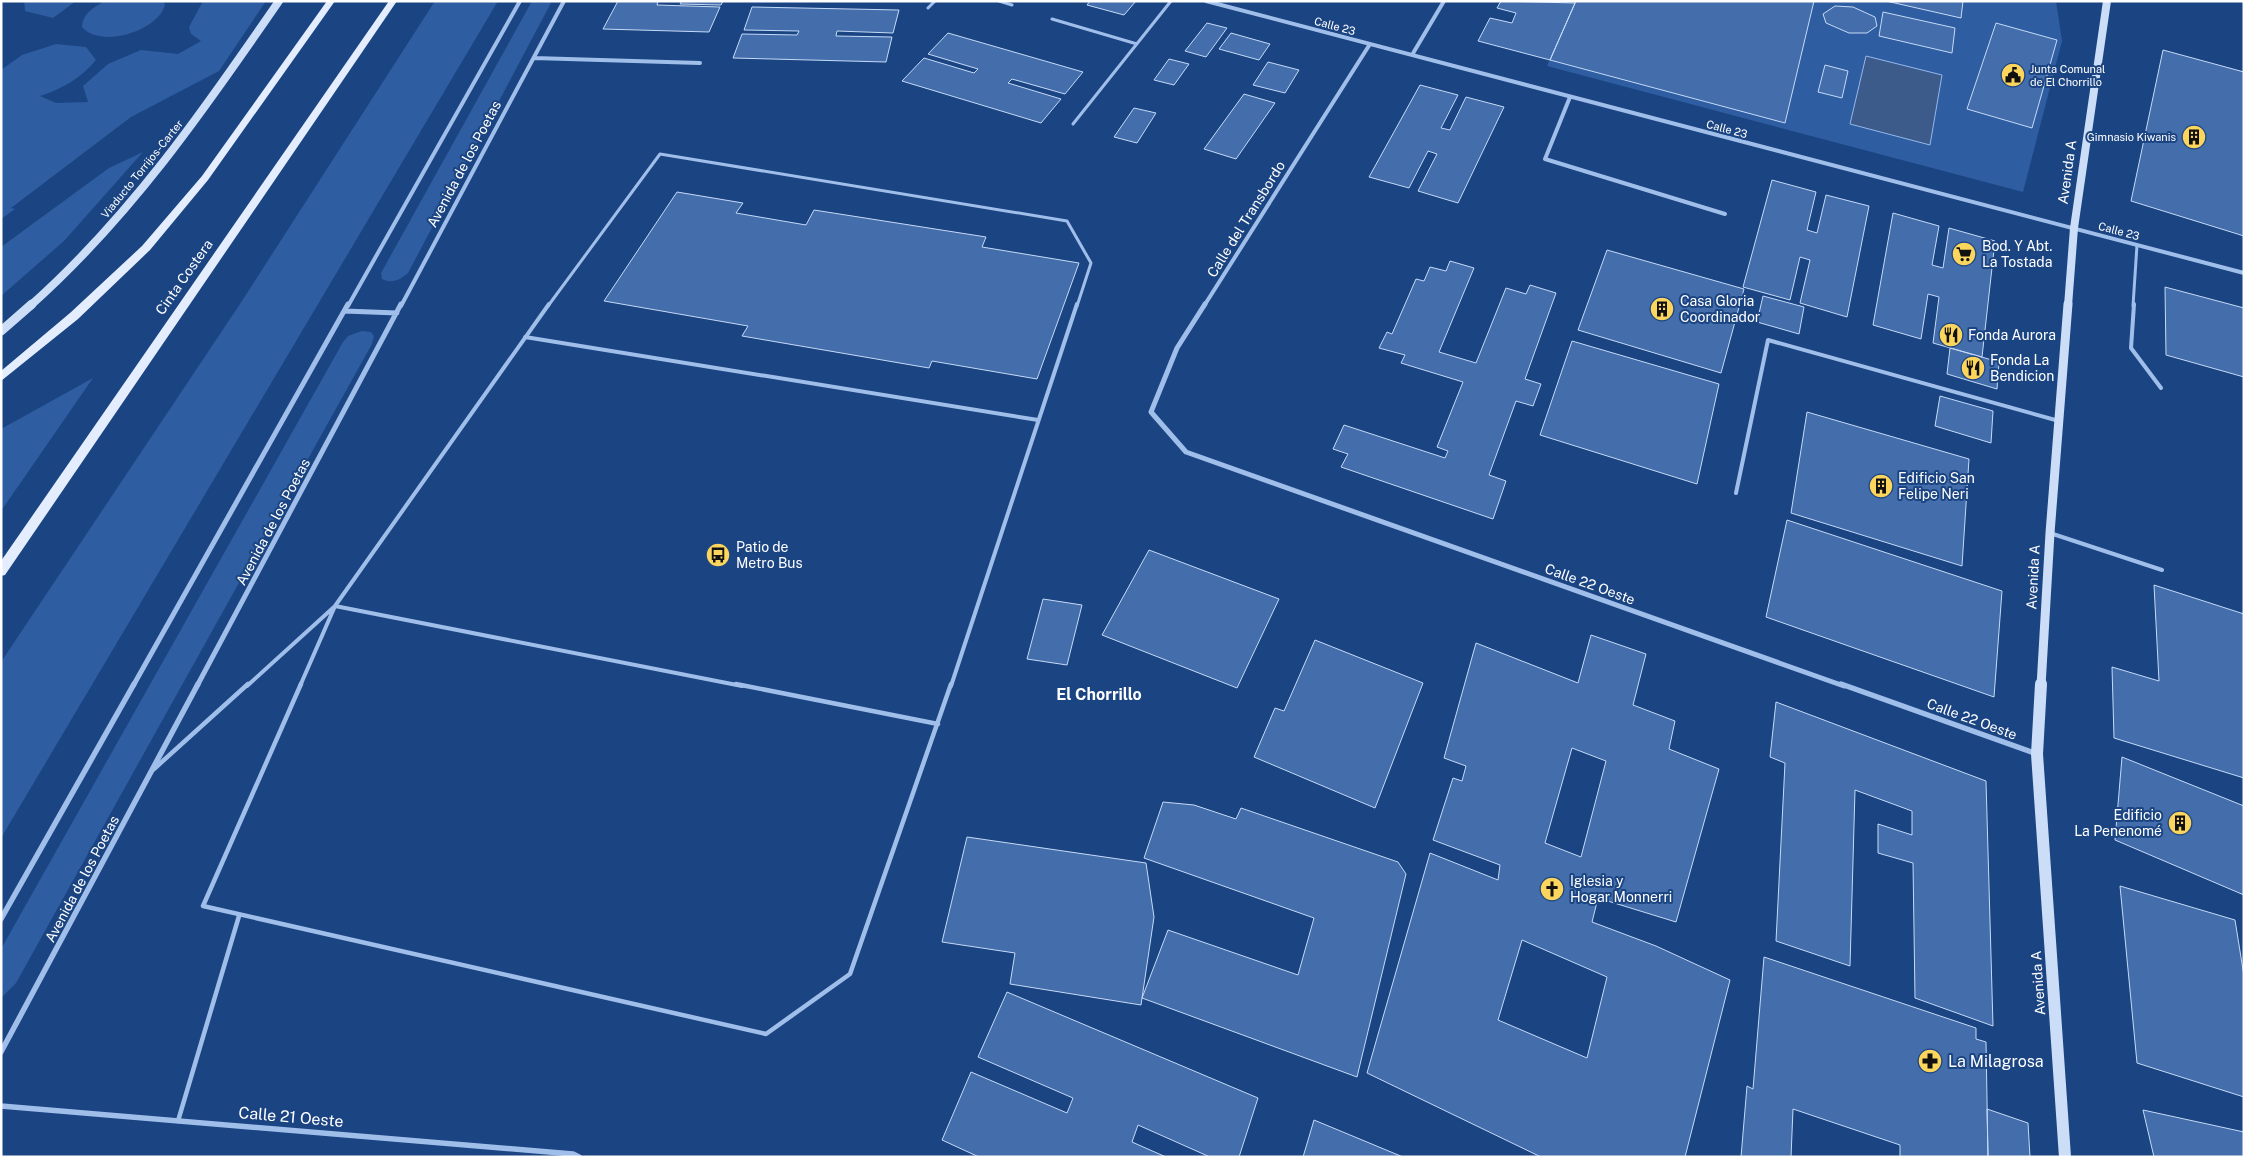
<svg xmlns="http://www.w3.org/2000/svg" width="2245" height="1158" font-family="'Public Sans',sans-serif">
<rect width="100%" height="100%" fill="#1b4482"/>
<!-- green -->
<path fill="#2e5da1" d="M24,1H76L53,18L25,11Z
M105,1H163L165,5C158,31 101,49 82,27C83,13 94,7 105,1Z
M203,1H266L219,71L131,117L11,208L15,209L1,219V70L22,55L56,44L86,47L96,60C81,78 62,89 40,96L56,103L88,102L83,86L108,64L141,50L178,54L201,41L191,34L189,27Z
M435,1H498L1,838V662L240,304Z
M532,1H552L408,273C400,280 392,284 382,279L381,273Z
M1576,1H2056L2062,41L2023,192L1547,66Z
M143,152L64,241L1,296V247L109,168Z
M362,331L371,332L374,336L372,344L16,983L1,998V949L343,342L348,336Z
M93,378L1,511V429Z"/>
<!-- water -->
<path fill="#3d5b8a" stroke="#93b9ec" d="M1866,56L1942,75L1930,145L1850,124Z"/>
<!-- building -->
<path fill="#446eab" stroke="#c5daf8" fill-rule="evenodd" d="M618,1H658L657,5L720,7L709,32L603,29Z
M682,1H723L721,5L680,4Z
M1090,1H1136L1124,15L1087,5Z
M1501,1L1575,3L1550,60L1478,41L1490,18L1512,23L1516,13L1497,8Z
M1576,1H1814L1785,123L1550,60Z
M1886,1H1963L1961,18Z
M1835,6L1853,7L1875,17L1877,26L1867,33H1849L1826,23L1823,14Z
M752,7L899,10L893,33L837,31L836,36L892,37L886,62L733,58L742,34L797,35L799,31L744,30Z
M1883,12L1955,28L1952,53L1879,36Z
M1207,23L1227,28L1206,57L1185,51Z
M1996,23L2057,40L2032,128L1967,109Z
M948,33L1083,72L1065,94L1012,79L1008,83L1061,99L1041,123L902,81L924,58L974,73L978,69L928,54Z
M1231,33L1270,44L1259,60L1219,49Z
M2163,50L2244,72V236L2131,201Z
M1169,59L1189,64L1174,85L1154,80Z
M1268,62L1299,70L1285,93L1253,85Z
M1825,65L1848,71L1842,98L1818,92Z
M1420,85L1458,95L1441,128L1450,130L1466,97L1504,107L1458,203L1418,191L1437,154L1428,151L1409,188L1369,177Z
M1244,94L1275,103L1236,159L1204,149Z
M1134,108L1156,113L1137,143L1114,137Z
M1772,180L1816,192L1807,230L1817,233L1826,195L1869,206L1847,317L1800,303L1810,260L1800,257L1790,300L1743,287Z
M677,192L743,203L736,213L806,225L814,210L986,237L982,247L1079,263L1037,379L932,361L929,368L742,336L748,326L604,301Z
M1893,213L1939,226L1932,265L1943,268L1949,228L1995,241L1982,357L1933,343L1939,297L1928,294L1921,339L1873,325Z
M1607,250L1744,289L1721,373L1578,330Z
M1450,261L1474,268L1439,352L1476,363L1506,288L1526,294L1530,285L1556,293L1525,379L1541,384L1533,406L1516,401L1489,475L1506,481L1493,519L1341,467L1348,454L1333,449L1344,425L1445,458L1448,451L1437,447L1463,382L1401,363L1405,355L1379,348L1387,332L1392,334L1416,279L1424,281L1430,267L1446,271Z
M2165,287L2244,308V377L2166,355Z
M1763,296L1804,307L1799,334L1757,322Z
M1572,341L1719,384L1697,484L1540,435Z
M1950,348L1999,362L1997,389L1947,374Z
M1940,396L1993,411L1991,443L1935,426Z
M1807,412L1969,459L1962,566L1791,513Z
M1787,520L2002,591L1994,697L1766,617Z
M1149,550L1279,599L1237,688L1102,635Z
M2154,585L2244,614V778L2114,738L2112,667L2159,681Z
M1043,599L1082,605L1067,665L1027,659Z
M1591,635L1646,654L1633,705L1675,721L1669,749L1719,769L1676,922L1598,898L1592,922L1656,946L1730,980L1685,1157H1541L1367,1073L1430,853L1498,880L1500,865L1433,840L1453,778L1462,781L1466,766L1444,758L1476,643L1578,683ZM1572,748L1606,761L1581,857L1545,843ZM1522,940L1607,977L1587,1058L1498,1020Z
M1315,640L1423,683L1375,808L1254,757L1275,708L1284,711Z
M1776,702L1986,781L1993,1026L1915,998L1913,863L1878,853V824L1912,835V811L1855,790L1850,966L1776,941L1785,763L1770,757Z
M2122,757L2244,806V895L2115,840Z
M1163,802L1194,805L1236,819L1241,808L1398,862L1406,874L1357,1077L1142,998L1168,930L1298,975L1314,918L1144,858Z
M967,837L1146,863L1154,917L1141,1005L1010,984L1015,953L942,942Z
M2120,886L2235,920L2244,976V1097L2137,1063Z
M1764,957L1976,1028V1039L1986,1042L1988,1157H1900V1145L1793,1109L1791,1157H1741L1747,1086L1753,1089Z
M1007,992L1258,1098L1239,1157H1210L1138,1125L1132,1142L1166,1157H979L942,1140L971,1072L1067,1113L1073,1098L978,1057Z
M1987,1109L2028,1123L2030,1157H1988Z
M2143,1110L2244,1132V1157H2154Z
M1314,1120L1403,1157H1303Z"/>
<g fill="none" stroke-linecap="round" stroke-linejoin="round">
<!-- lane-far2 -->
<path stroke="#a0beea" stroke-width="3" d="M999,1L1012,5
M928,8L935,1
M1052,19L1137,44
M1073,124L1171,1
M548,306L660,154L1067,221L1091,263L1077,306
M2133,306L2137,245"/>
<!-- lane-far1 -->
<path stroke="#a0beea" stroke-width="4" d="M2134,304L2131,348L2161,388
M525,337L1038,420
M1736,493L1768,340L2059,421
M2050,533L2162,570
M335,606L742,686
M247,686L334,607
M300,686L335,606L549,304
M951,686L1077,304"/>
<!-- lane -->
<path stroke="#a0beea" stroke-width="4.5" d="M301,684L203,906L766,1034L850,974L951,684
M736,684L938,724
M154,769L248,684
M178,1121L239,916"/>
<!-- street-far2 -->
<path stroke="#a0beea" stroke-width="4" d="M1206,1L2244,273
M1412,55L1444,1
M534,58L700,63
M1570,97L1545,159L1725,214
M348,306L520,1
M401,306L564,1
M1204,306L1370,44"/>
<!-- street-far1 -->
<path stroke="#a0beea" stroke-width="5" d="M1205,304L1177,348L1151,412L1186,452L1844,686
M345,311L397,313
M133,686L348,304
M197,686L401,304"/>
<!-- street -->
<path stroke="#a0beea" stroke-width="5.5" d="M1841,684L2037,754
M1,919L134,684
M1,1052L198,684
M1,1106L573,1154L579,1157"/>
<!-- secondary-far2 -->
<path stroke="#ccddf8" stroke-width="8" d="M30,306C130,217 204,110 279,1
M2068,306L2074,228L2107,1"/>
<!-- secondary-far1 -->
<path stroke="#ccddf8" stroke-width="9" d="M1,331L32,304
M2041,686L2050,533L2068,304"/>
<!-- secondary -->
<path stroke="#ccddf8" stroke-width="12" d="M2041,684L2037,754L2065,1157"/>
<!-- primary -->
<path fill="#e4edfe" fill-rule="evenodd" d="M327,1H335L208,180L150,250L78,319L1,381V371L70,313L142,246L202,176Z
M389,1H397L5,575L1,576V561Z"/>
</g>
<!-- icons -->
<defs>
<g id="civic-disc" transform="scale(1.25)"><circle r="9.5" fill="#fcd55d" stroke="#1b4482"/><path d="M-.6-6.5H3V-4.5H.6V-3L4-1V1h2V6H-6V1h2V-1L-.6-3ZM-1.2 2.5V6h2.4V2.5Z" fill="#111"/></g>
<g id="building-disc" transform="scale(1.25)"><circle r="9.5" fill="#fcd55d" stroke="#1b4482"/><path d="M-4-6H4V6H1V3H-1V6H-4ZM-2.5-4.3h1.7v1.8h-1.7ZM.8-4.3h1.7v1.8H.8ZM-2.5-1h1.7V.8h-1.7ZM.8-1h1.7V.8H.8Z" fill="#111"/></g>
<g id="supermarket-disc" transform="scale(1.25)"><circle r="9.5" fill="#fcd55d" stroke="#1b4482"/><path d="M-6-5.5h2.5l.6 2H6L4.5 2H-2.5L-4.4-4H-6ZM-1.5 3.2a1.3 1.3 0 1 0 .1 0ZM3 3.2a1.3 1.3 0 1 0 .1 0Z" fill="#111"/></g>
<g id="restaurant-disc" transform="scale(1.25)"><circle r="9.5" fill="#fcd55d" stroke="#1b4482"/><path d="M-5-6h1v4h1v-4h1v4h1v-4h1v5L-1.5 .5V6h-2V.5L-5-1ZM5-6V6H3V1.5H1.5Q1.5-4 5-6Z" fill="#111"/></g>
<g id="bus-disc" transform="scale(1.25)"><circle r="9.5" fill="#fcd55d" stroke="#1b4482"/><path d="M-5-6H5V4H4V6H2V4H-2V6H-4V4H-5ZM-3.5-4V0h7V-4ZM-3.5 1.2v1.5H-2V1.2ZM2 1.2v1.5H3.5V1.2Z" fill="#111"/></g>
<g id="church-disc" transform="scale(1.25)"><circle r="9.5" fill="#fcd55d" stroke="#1b4482"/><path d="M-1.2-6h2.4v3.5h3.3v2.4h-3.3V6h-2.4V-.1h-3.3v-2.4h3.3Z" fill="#111"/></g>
<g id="pharmacy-disc" transform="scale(1.25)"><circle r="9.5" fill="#fcd55d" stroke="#1b4482"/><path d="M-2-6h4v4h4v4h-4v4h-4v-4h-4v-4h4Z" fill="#111"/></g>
</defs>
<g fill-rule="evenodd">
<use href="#civic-disc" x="2013" y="75"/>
<use href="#building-disc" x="2194" y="137"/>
<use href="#supermarket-disc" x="1964" y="254"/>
<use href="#building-disc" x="1662" y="309"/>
<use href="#restaurant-disc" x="1951" y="335"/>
<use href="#restaurant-disc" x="1973" y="368"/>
<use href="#building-disc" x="1881" y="486"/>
<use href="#bus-disc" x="718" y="555"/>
<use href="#building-disc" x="2180" y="823"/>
<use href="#church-disc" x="1552" y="889"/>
<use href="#pharmacy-disc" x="1930" y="1061"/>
</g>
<g text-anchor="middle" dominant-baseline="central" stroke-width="4" stroke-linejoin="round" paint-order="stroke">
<!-- far-street labels -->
<g font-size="11" fill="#fff" stroke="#1b4482">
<text transform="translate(1335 26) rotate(15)">Calle 23</text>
<text transform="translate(1727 129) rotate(15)">Calle 23</text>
<text transform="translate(142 169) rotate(-51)">Viaducto Torrijos-Carter</text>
<text transform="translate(2119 231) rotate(15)">Calle 23</text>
</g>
<!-- far-poi labels -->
<g font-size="11" fill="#fff" stroke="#1b4482" text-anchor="start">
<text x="2030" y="69">Junta Comunal<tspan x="2030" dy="13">de El Chorrillo</tspan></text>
<text x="2176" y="137" text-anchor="end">Gimnasio Kiwanis</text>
</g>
<!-- street labels -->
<g font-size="14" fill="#fff" stroke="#1b4482">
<text transform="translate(464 164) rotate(-62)">Avenida de los Poetas</text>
<text transform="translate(2067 172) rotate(-82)">Avenida A</text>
<text transform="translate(1246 219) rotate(-58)">Calle del Transbordo</text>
<text transform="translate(184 277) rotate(-55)">Cinta Costera</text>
<text transform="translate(273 522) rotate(-62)">Avenida de los Poetas</text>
<text transform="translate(2033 577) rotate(-87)">Avenida A</text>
<text transform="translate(1590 584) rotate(20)">Calle 22 Oeste</text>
<text transform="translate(1972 719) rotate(20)">Calle 22 Oeste</text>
<text transform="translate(82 879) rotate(-62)">Avenida de los Poetas</text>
<text transform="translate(2038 983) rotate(-94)">Avenida A</text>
</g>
<!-- poi labels -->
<g font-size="14" fill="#fff" stroke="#1b4482" text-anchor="start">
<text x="1982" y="246">Bod. Y Abt.<tspan x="1982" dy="16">La Tostada</tspan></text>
<text x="1680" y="301">Casa Gloria<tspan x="1680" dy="16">Coordinador</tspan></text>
<text x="1968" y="335">Fonda Aurora</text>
<text x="1990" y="360">Fonda La<tspan x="1990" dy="16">Bendicion</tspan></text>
<text x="1898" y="478">Edificio San<tspan x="1898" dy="16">Felipe Neri</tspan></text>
<text x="736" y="547">Patio de<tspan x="736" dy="16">Metro Bus</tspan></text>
<text x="2162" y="815" text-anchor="end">Edificio<tspan x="2162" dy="16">La Penenomé</tspan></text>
<text x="1570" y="881">Iglesia y<tspan x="1570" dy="16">Hogar Monnerri</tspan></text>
</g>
<!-- quarter labels -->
<g font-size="16" font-weight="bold" fill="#fff" stroke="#1b4482">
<text x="1099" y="694">El Chorrillo</text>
</g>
<!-- near-poi labels -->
<g font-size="16" fill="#fff" stroke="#1b4482" text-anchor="start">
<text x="1948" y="1061">La Milagrosa</text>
</g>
<!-- near-street labels -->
<g font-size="16" fill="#fff" stroke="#1b4482">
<text transform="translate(291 1117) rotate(5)">Calle 21 Oeste</text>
</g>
</g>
<!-- border -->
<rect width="2245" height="1158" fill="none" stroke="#ffffff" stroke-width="5"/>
</svg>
